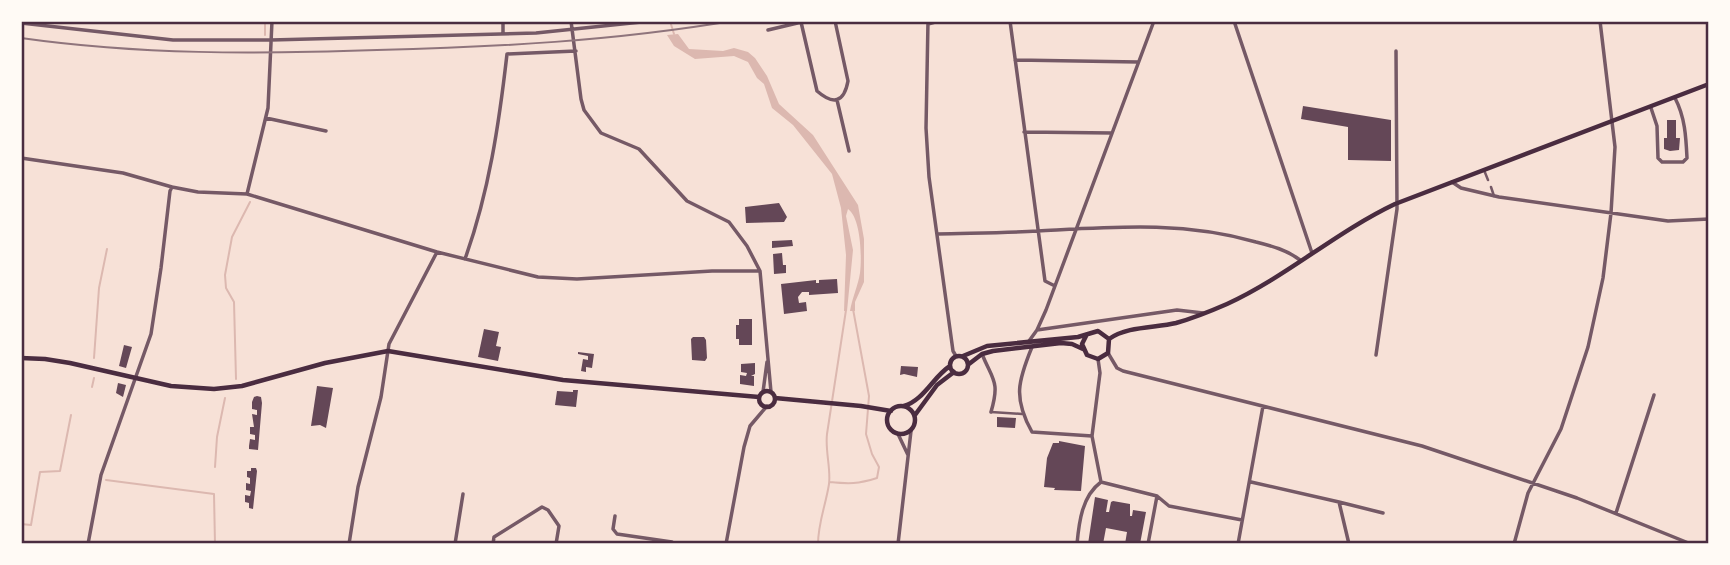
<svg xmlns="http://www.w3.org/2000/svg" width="1730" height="565" font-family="'Work Sans',sans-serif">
<rect width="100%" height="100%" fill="#f7e1d7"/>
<!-- water -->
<path fill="#dcb8b0" d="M678,34L689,49L723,51L734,48L748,52L755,58L767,76L779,104L813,135L858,205L864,239V282L855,302V311H850C852,298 858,286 860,273C862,258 861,218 848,209L846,216L853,250L847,311H844L846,255L841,208L832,174L793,125L772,108L764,84L757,78L748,62L734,56L695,59L674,46L667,35Z"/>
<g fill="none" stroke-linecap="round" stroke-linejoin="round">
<!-- stream -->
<path stroke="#dcb8b0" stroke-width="2" d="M670,21L674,34
M265,35V21
M94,358L99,288L107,249
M236,379L234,302L226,288L225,275L232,237L250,202
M92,387L94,378
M215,467L217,437L225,398
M106,480L214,494L215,544
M830,482C849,484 858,484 877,478L879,467L872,454L866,434L869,396L853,309
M21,524L31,525L40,472L60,471L71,415
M818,544C818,523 826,504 829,484C831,468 825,451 827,434L846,310"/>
</g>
<!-- building -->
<path fill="#644757" d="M1303,106L1391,120V161L1348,160V127L1301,119Z
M1667,120H1676V138H1680L1679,150L1670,151L1664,149V138H1667Z
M779,203L787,217L784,222L746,223L745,207Z
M792,240L793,246L772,248V241Z
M782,253L783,265H786V273L774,274L773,254Z
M837,279L838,293L809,295V292H802L798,297L799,303L806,302L807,311L784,314L781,284L816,280V283H819V280Z
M739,319H752V345H739V339H736V325H739Z
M484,329L499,332L496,346L501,347L498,361L478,357Z
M693,337H704L706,340L707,358L705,361L692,360L691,339Z
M124,345L132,347L126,368L119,366Z
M578,352L594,354L592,368L586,367V372L581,371L583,359L588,360V356L578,354Z
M755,363V374L751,376H754V386L740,384V375L746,376L747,373L741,372V364Z
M901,366L918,367L917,377L904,374L900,375Z
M118,383L126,385L123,397L116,393Z
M317,386L333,388L326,428L320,425L311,426Z
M573,390H578L576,407L555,405L557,391L573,392Z
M257,396L261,397L262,403L258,450L249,449V446L250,439L255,440V435L250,434V427H254L252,414L257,415V410L252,409V402L254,397Z
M997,417L1016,418L1015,428L997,427Z
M1059,441L1085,446L1081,491L1054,490L1055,488L1044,487L1047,458L1053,443H1059Z
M251,468H256L257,471L253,509L249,508V503L245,502V495L250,496L251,491L246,490V483L250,484V478L247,477V471H251Z
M1095,497L1108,500L1106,512H1109L1111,502L1113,501L1130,504V516H1132L1133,510L1146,512L1140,544H1125L1127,532L1106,528L1103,544H1088Z"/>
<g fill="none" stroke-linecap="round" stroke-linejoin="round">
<!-- pedestrian -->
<path stroke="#755966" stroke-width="2.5" d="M1484,170L1488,180
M1491,187L1494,196
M991,412L1022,414"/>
<!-- minor -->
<path stroke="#755966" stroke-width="3.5" d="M571,21L581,99L584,110L601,133L639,149L687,201L729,222L747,246L760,271L771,392
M928,21L926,128L929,177L953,351L956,356
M1010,21L1045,281L1055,286
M1234,21L1312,253
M801,22L817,91C833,105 844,103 848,81L835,21
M21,23L173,40H271L536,33L651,21
M928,24L939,21
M768,30L806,21
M503,34V21
M1015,60L1138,62
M837,100L849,151
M1651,108L1657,126L1658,158L1662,162H1683L1687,158C1686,137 1685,117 1675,98
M266,118L326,131
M1024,132L1112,133
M21,158L123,173L172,187
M1452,182L1461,188L1499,197L1668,221L1709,219
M247,194L437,252L538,277L577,279L712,271H760
M937,234C971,233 1004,233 1038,231C1114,227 1182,221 1256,242C1272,246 1287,250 1300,260
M465,259C489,192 499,124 507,54L576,51
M1037,330L1177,310L1203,313
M1029,341L1037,330L1046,310L1154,21
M1032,347C1018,381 1013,398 1032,432L1092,436
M1108,353L1117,368L1123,371L1422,446L1577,498L1691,544
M982,354C993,381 1000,381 991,412
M1376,355L1397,209L1396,51
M1098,359L1100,373L1092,436L1101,482L1157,496L1169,506L1242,520
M763,392L767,362
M1251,482L1339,502L1349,544
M1339,502L1383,513
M1616,513L1654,395
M615,516L613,529L617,534L672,542L674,544
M88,544L101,475L151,334L161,268L170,191L172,187L198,192L247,194L268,108L272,21
M349,544L358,487L381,397L389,344L437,252
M455,544L463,494
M493,544L494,537L542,507L548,510L559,526L556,544
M726,544L744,447L750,426L767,406
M1077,544C1079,522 1082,496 1101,482
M1148,544L1157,496
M1238,544L1263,406
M1514,544L1528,493L1561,429L1588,347L1603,278L1611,213L1615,147L1600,21"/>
<!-- tertiary -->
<path stroke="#755966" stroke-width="3.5" d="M898,434L908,455
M898,544L911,431"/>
<!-- secondary -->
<path stroke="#4a2c40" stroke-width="4.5" d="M1109,339C1127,326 1155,328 1176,323C1194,318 1211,311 1227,304C1286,277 1336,232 1395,204L1709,84
M950 365a9 9 0 1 1 18 0a9 9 0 1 1-18 0Z
M963,356L987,346L1078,337L1098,331L1109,339L1108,353L1098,359L1087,355L1082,344L1086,336
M21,358L45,359L70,363L171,386L214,389L242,386L325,363L388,351L563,380L759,397
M969,364L982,354L993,351L1061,343L1072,344L1083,349
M759 399a8 8 0 1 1 16 0a8 8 0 1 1-16 0Z
M775,398L861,406L891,411
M887 420a14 14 0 1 1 28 0a14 14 0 1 1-28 0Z
M904,406C924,400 933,377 950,366
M915,415L937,385L954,372"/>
<!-- rail -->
<path stroke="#8f747c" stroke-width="2" d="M21,38C141,55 256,54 377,50C497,47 613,41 732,21"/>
</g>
<!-- border -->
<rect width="1730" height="565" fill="none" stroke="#fffaf5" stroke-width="46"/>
<rect x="23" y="23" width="1684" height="519" fill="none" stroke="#4a2c40" stroke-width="2.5"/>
</svg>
